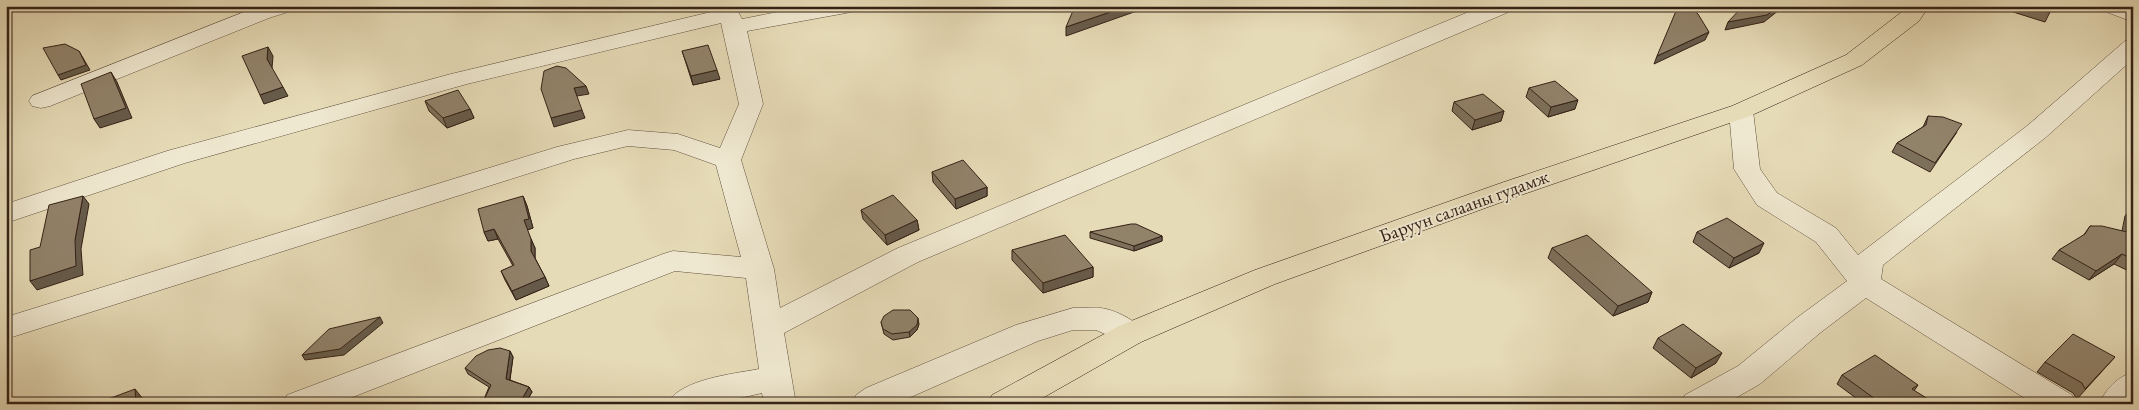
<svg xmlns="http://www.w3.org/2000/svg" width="2139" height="410" font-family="'EB Garamond',serif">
<rect width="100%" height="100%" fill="#e6dbb7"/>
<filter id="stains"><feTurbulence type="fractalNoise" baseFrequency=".004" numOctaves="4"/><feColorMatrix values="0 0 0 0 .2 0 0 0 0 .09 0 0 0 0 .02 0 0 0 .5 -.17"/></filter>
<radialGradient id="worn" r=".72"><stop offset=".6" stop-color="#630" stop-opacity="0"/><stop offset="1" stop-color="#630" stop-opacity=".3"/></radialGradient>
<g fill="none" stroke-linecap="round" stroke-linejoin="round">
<!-- minor casing -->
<g stroke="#61503e" stroke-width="1">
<path id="minor" d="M259,6H294L291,11L269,18L50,106L41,108L32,106L29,101L32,96Z
M713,6H735L742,19L809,6H857L854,11L846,13L747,31L763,104L741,160L774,269L780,308L898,248L1483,6H1514L1511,11L918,262L784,333L796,404H764L762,393L714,404H667C680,379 733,374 759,369L746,278L675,271L335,404H283L287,395L663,254L673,251L741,257L716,165L674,150L628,146L574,159L6,339V317L557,147L628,130L678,134L720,148L739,104L721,23L467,84L185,163L6,223V204L167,151L451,74L715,11Z
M2101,6L2133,7V22L2104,11Z
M2133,39V59L2045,138L1883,265L1881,279L2072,395L2076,404H2034L1866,298L1820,333L1760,384L1725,404H1681L1685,395L1738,366L1798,317L1847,281L1816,242L1757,205L1734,169L1729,111L1732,106L1741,104L1750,106L1753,111L1760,169L1777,193L1836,228L1858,255L2027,126L2125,41Z
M1073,308C1082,308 1092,307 1101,308C1116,310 1138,321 1145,334L1141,342L1130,345L1096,330H1073L1038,341L895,404H852L856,395L866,388L1016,325Z
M2133,372V404H2099C2106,389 2117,377 2133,372Z"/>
</g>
<!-- major casing -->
<g stroke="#352116" stroke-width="1">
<path id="major" d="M1907,6H1929L1919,21L1862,65L1750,116L1524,194L1275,284L1141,342L1032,404H988L992,395L1119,326L1255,270L1504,182L1732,106L1846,55L1903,11Z"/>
</g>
<!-- minor -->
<use href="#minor" fill="#efe8d0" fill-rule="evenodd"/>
<!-- major -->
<use href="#major" fill="#e6dbb7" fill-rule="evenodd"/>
</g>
<!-- wall -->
<path fill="#7d705b" stroke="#352116" d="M1994,6H2053L2045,22Z
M682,51L720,79L693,85L685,60Z
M1529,88L1575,109L1548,117L1526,97Z
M425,101L470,109L474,118L447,128L429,111Z
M1454,102L1504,111L1501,121L1472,130L1452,111Z
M1928,116L1957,132L1930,172L1892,152L1897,143L1923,127Z
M932,172L987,187V196L956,209L933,182Z
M523,196L527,206L533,228L527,230L535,248V258L545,277L549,286L516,300L505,280L501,271L513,266L498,239L488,241L484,232Z
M2133,207V270L2131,272L2114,264L2089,280L2052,259L2059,250L2083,236L2090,226L2122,231L2125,216Z
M861,210L917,220L919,230L887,245L863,219Z
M1090,232L1162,236V241L1134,251L1090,238Z
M1697,232L1759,253L1729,268L1693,242Z
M1552,248L1652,292L1648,302L1613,316L1548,258Z
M1012,250L1093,267V277L1043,293L1012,260Z
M881,322L919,324L917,330L910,337L893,340L884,334Z
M1658,338L1716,363L1691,378L1653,348Z
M510,351L513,357L510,380L529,387L532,392L525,404H482L489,387L468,374L465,368Z
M2115,357L2077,399L2073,393L2037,372L2045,362Z
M1842,375L1918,385L1914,391L1936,404H1864L1837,384Z"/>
<!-- shaded-wall -->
<path fill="#665b4a" stroke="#352116" d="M621,6H638L619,12L617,7Z
M1128,6H1151L1066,36V27Z
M1778,6H1784L1764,22L1725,30L1728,22Z
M1709,32L1705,40L1654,64L1657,56Z
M268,47L273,56L272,68L267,59Z
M79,51L90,70L61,80L58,75Z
M717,70L720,79L693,85L691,76Z
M111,72L117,82L132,118L100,128L94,119Z
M586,86L589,94L577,96L574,88Z
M283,87L288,96L264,104L260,95Z
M1578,100L1575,109L1548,117L1551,107Z
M470,109L474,118L447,128L443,118Z
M582,110L585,118L554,127L551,118Z
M1504,111L1501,121L1472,130L1475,120Z
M987,187V196L956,209L955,199Z
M83,196L89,204L81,249L83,275L37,290L30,281L75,240Z
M523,196L527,206L533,228L527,230L524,220Z
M917,220L919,230L887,245L885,235Z
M494,229L498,239L488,241L484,232Z
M1162,236V241L1134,251V246Z
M531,239L535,248V261L531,251Z
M1764,243L1759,253L1729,268L1734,258Z
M2122,254L2114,264L2089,280L2096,271Z
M1093,267V277L1043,293V283Z
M545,277L549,286L516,300L512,291Z
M1652,292L1648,302L1613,316L1618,306Z
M380,317L383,323L344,355L305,360L302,355Z
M918,318L919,324L917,330L910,337L909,332Z
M510,351L513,357L509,385L506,379Z
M1722,353L1716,363L1691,378L1696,368Z
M529,387L532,392L525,404H519Z
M135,389L143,399V404H136Z"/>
<!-- building -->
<path fill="#91826a" stroke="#352116" d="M1075,6H1128L1066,27Z
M1683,6H1688L1698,14L1709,32L1657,56L1676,11Z
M1743,6H1778L1767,15L1728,22Z
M2029,6H2053L2050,13Z
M65,44L79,51L86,65L58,75L43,48Z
M708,45L717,70L691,76L682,51Z
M268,47L267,59L283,87L260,95L242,56Z
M557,66L566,68L586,86L574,88L582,110L551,118L541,89L544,71Z
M111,72L126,108L94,119L81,84Z
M1555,81L1578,100L1551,107L1529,88Z
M458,90L470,109L443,118L425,101Z
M1483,94L1504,111L1475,120L1454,102Z
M1928,116L1943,117L1962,124L1935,163L1897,143L1926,125Z
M963,160L987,187L955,199L932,172Z
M893,195L917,220L885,235L861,210Z
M83,196L75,240L76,266L30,281V250L40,247L49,205Z
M523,196L529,219L524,220L531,239V251L545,277L512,291L501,271L514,265L494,229L484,232L478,209Z
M2132,207L2133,259L2122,254L2096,271L2059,250L2085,234L2090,226H2102L2127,232Z
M1727,218L1764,243L1734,258L1697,232Z
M1131,224H1136L1162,236L1134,246L1090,232Z
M1065,235L1093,267L1043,283L1012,250Z
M1587,235L1652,292L1618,306L1552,248Z
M893,310H910L918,318L917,325L909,332L892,334L883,329L881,322L884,316Z
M380,317L340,349L302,355L329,329Z
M1683,324L1722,353L1696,368L1658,338Z
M2073,334L2115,357L2085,389L2082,383L2045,362Z
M500,348L510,351L506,379L529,387L519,404H482L491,385L465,368L476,356L488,350Z
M1875,355L1918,385L1912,389L1936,404H1903L1897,399L1890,404H1882L1842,375Z
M135,389L136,404H95Z"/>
<g text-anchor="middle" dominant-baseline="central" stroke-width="4" stroke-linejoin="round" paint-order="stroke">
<!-- street labels -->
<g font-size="19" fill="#352116" stroke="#efe8d0">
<text transform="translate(1464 206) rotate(-20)">Баруун салааны гудамж</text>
</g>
</g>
<!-- margin -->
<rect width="2139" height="410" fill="none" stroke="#e6dbb7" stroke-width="25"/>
<rect x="8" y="8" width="2124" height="395" fill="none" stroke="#352116" stroke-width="2.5"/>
<rect x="12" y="12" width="2114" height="385" fill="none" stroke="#352116"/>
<rect width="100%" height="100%" filter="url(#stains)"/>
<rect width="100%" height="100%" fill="url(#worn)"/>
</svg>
